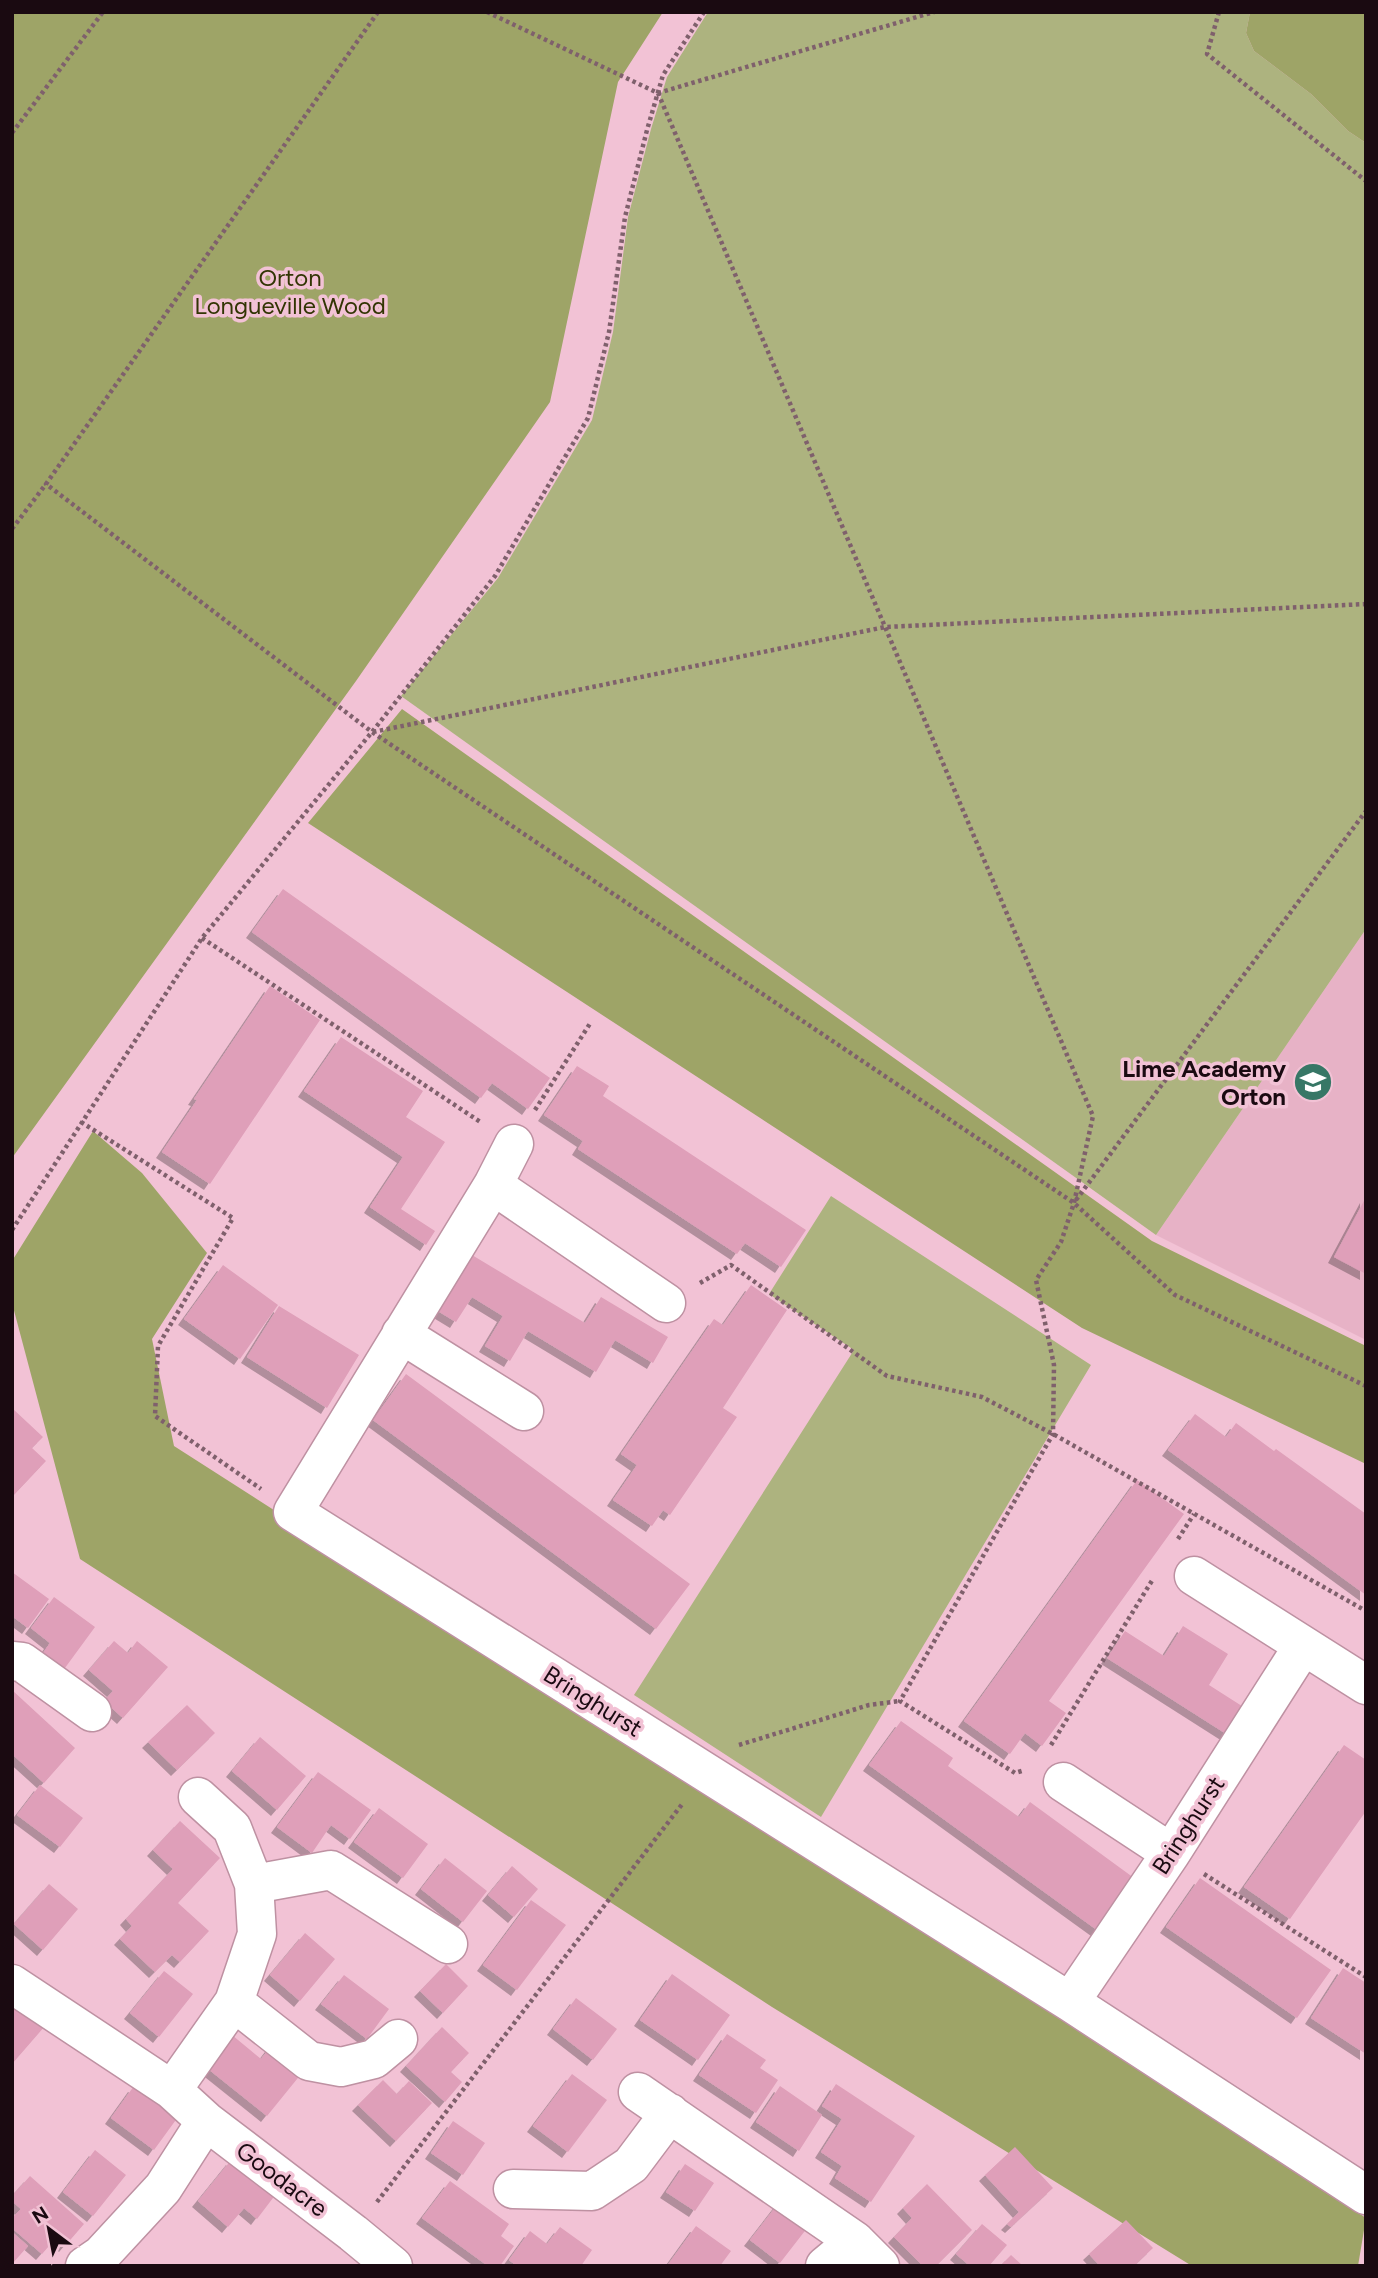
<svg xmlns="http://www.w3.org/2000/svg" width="1378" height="2278" font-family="Figtree,sans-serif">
<defs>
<filter id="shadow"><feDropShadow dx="-6" dy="6" stdDeviation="0" flood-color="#0004"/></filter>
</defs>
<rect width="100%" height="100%" fill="#f2c2d5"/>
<!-- built -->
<path fill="#e7b2c6" d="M1366,929V1340L1156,1235Z"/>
<!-- green -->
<path fill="#adb37f" d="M708,12H1250L1246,33L1254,51L1311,94L1348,131L1366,143V929L1156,1235L401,696L498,578L592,420L613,332L628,217L651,129L667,77Z
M831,1196L1091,1365L821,1817L634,1695L854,1350L769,1294Z"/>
<!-- forest -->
<path fill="#9ea467" d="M12,12H663L618,82L550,402L356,681L12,1158Z
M1250,12H1366V143L1348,131L1311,94L1254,51L1246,33Z
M402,709L1152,1241L1366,1346V1464L1082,1328L308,823Z
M93,1131L142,1173L207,1253L152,1339L174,1446L846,1877L1366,2218L1358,2266H1192L772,2007L80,1559L12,1303V1261Z"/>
<!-- building -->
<path fill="#df9fb9" filter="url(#shadow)" d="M283,889L550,1078L528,1109L492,1083L481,1098L252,932Z
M270,986L320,1020L210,1184L162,1152L197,1100L194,1099Z
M341,1037L423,1091L406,1117L445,1142L401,1209L435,1231L426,1245L370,1207L403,1157L304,1091Z
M577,1066L609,1086L603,1096L806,1230L781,1267L745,1243L737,1254L578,1149L583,1141L544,1115Z
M1366,1197V1274L1334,1257Z
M467,1252L585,1323L601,1297L668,1337L653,1363L615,1340L596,1372L528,1331L510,1361L485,1346L503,1316L472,1297L456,1322L433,1308Z
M223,1265L278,1305L240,1359L184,1319Z
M751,1285L787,1310L723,1408L737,1417L670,1515L663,1510L652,1526L613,1500L637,1465L621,1454L714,1319L723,1325Z
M279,1306L359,1355L327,1408L247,1357Z
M406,1374L690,1584L656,1629L373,1420Z
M12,1408L43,1437L32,1448L46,1461L12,1497Z
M1195,1414L1226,1437L1236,1423L1274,1451L1276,1449L1366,1514V1595L1168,1450Z
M1137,1480L1184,1514L1049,1701L1066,1713L1042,1746L1025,1733L1010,1754L964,1721Z
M12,1572L49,1599L28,1628L12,1616Z
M54,1597L95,1627L62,1672L41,1656L50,1643L31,1628Z
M1183,1626L1228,1654L1209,1685L1245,1708L1228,1735L1107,1658L1125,1631L1164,1656Z
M114,1641L128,1653L137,1641L168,1667L123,1718L104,1701L113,1691L89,1670Z
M12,1690L75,1748L44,1783L12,1754Z
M187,1705L215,1733L177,1770L148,1742Z
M901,1721L953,1758L948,1766L1019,1817L1030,1802L1134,1878L1097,1930L869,1765Z
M260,1737L306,1776L277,1810L232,1771Z
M1344,1745L1366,1760V1811L1290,1919L1244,1887Z
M318,1772L371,1810L350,1839L331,1825L312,1853L277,1827Z
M40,1785L83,1818L60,1847L17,1815Z
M379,1808L428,1844L403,1878L354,1842Z
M180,1821L220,1858L178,1903L209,1931L180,1962L172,1955L155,1972L120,1939L132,1926L126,1919L173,1869L153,1850Z
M445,1858L487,1891L463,1922L421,1889Z
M512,1866L538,1889L514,1917L488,1895Z
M1200,1878L1331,1970L1297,2018L1166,1927Z
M49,1884L78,1909L43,1950L14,1924Z
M531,1900L566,1925L517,1990L483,1965Z
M305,1933L335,1959L300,2001L270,1975Z
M446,1964L468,1986L443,2013L420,1991Z
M1343,1968L1366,1983V2054L1311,2018Z
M164,1971L193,1994L159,2037L130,2013Z
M672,1974L730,2015L698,2060L640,2020Z
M344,1975L389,2009L367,2039L321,2004Z
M576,1998L617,2029L593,2060L553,2029Z
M12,2006L45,2026L12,2064Z
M442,2027L469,2053L451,2072L462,2082L445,2102L406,2066Z
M727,2034L766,2060L760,2068L778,2080L756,2113L699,2075Z
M232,2035L261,2059L274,2042L306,2068L267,2116L207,2068Z
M572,2074L607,2100L568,2152L533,2126Z
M383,2080L397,2094L409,2081L432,2103L396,2141L358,2105Z
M836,2084L915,2136L871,2202L835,2178L842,2166L821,2152L842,2119L822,2106Z
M134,2086L178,2117L154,2150L111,2118Z
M780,2086L822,2115L799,2151L756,2122Z
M453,2121L485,2143L463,2175L431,2153Z
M1015,2147L1053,2188L1011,2227L1007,2224L1019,2212L985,2175Z
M95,2150L126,2175L93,2216L63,2192Z
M232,2159L276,2194L257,2219L244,2208L228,2227L198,2201Z
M685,2164L714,2183L695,2211L666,2192Z
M30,2176L84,2224L65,2246L56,2238L42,2254L12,2228V2218L21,2209L12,2201V2196Z
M450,2181L509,2224L501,2236L514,2246L500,2266H488L422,2218Z
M927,2184L972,2230L936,2266H923L894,2237L912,2218L903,2208Z
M781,2200L811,2223L780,2263L750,2240Z
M1126,2220L1153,2248L1134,2266H1100L1089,2254Z
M982,2224L1007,2245L989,2266H970L956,2254Z
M696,2226L731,2251L720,2266H667Z
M560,2227L592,2250L581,2266H517L509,2260L530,2231L547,2244Z
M12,2232L28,2246L12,2264Z
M1011,2255L1023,2266H1000Z"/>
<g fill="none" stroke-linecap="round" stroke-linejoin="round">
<!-- minor casing -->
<g stroke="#be91a2" stroke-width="41">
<path id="minor" d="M514,1144L493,1185L293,1512L1070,2002L1366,2195
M493,1185L666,1303
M401,1334L524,1411
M1194,1576L1366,1685
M12,1661L22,1662L92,1712
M1063,1782L1171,1853
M254,1884L331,1870L448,1944
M12,1984L172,2090L206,2121L353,2233L393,2266
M234,2002L309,2061L341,2067L374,2059L398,2039
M1070,2002L1171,1853L1303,1646
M172,2090L234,2002L257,1934L254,1884L232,1828L198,1797
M638,2092L855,2241
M513,2189L592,2191L631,2165L670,2113
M85,2266L101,2255L163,2188L206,2121
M825,2266L855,2241L880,2266"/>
</g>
<!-- path -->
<path stroke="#7f606c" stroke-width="4.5" stroke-dasharray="3.5 3.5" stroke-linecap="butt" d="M378,12L46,484L372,732L1074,1203L1175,1295L1366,1386
M487,12L658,93L934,12
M1219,12L1207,54L1366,181
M658,93L1093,1116L1074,1203L1061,1242L1036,1280L1054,1365L1053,1434L900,1701L1015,1773L1025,1770
M12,133L103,12
M12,529L46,484
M373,732L885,627L1366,604
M202,938L482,1123
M535,1110L591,1022
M81,1122L233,1218L158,1346L155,1416L261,1489
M1076,1200L1366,811
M12,1230L202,938L372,732L495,576L588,418L609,332L625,217L647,130L663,75L704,12
M700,1283L731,1265L887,1376L982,1397L1053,1434L1366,1611
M1178,1539L1194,1514
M739,1745L869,1705L900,1701
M1051,1745L1153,1579
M1204,1874L1366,1977
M377,2202L683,1803"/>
<!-- minor -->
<use href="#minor" stroke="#fff" stroke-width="38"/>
</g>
<!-- icons -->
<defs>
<g id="school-disc" transform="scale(2.0125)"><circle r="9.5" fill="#377766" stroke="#f2c2d5"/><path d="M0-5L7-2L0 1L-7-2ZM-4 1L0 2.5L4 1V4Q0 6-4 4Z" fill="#fff"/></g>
</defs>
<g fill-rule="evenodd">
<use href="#school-disc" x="1313" y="1082"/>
</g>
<g text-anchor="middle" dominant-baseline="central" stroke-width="7" stroke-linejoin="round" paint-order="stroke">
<!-- park labels -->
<g font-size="24" fill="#323504" stroke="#f2c2d5">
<text x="290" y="277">Orton<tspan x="290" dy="28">Longueville Wood</tspan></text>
</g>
<!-- poi labels -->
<g font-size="24" font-weight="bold" fill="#1a0a11" stroke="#f2c2d5" text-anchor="end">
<text x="1286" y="1068">Lime Academy<tspan x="1286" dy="28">Orton</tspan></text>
</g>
<!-- street labels -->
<g font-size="24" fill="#1a0a11" stroke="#f2c2d5">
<text transform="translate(593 1701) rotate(32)">Bringhurst</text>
<text transform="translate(1188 1825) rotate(-57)">Bringhurst</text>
<text transform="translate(282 2179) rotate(37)">Goodacre</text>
</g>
</g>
<!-- border -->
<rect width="1378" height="2278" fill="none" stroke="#1a0a11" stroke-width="28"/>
<!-- north arrow -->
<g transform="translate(49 2229) rotate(328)" stroke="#f2c2d5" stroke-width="5" paint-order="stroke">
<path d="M0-5L12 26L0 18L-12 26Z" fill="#1a0a11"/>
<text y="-10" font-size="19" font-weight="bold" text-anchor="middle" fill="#1a0a11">N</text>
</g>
</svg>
